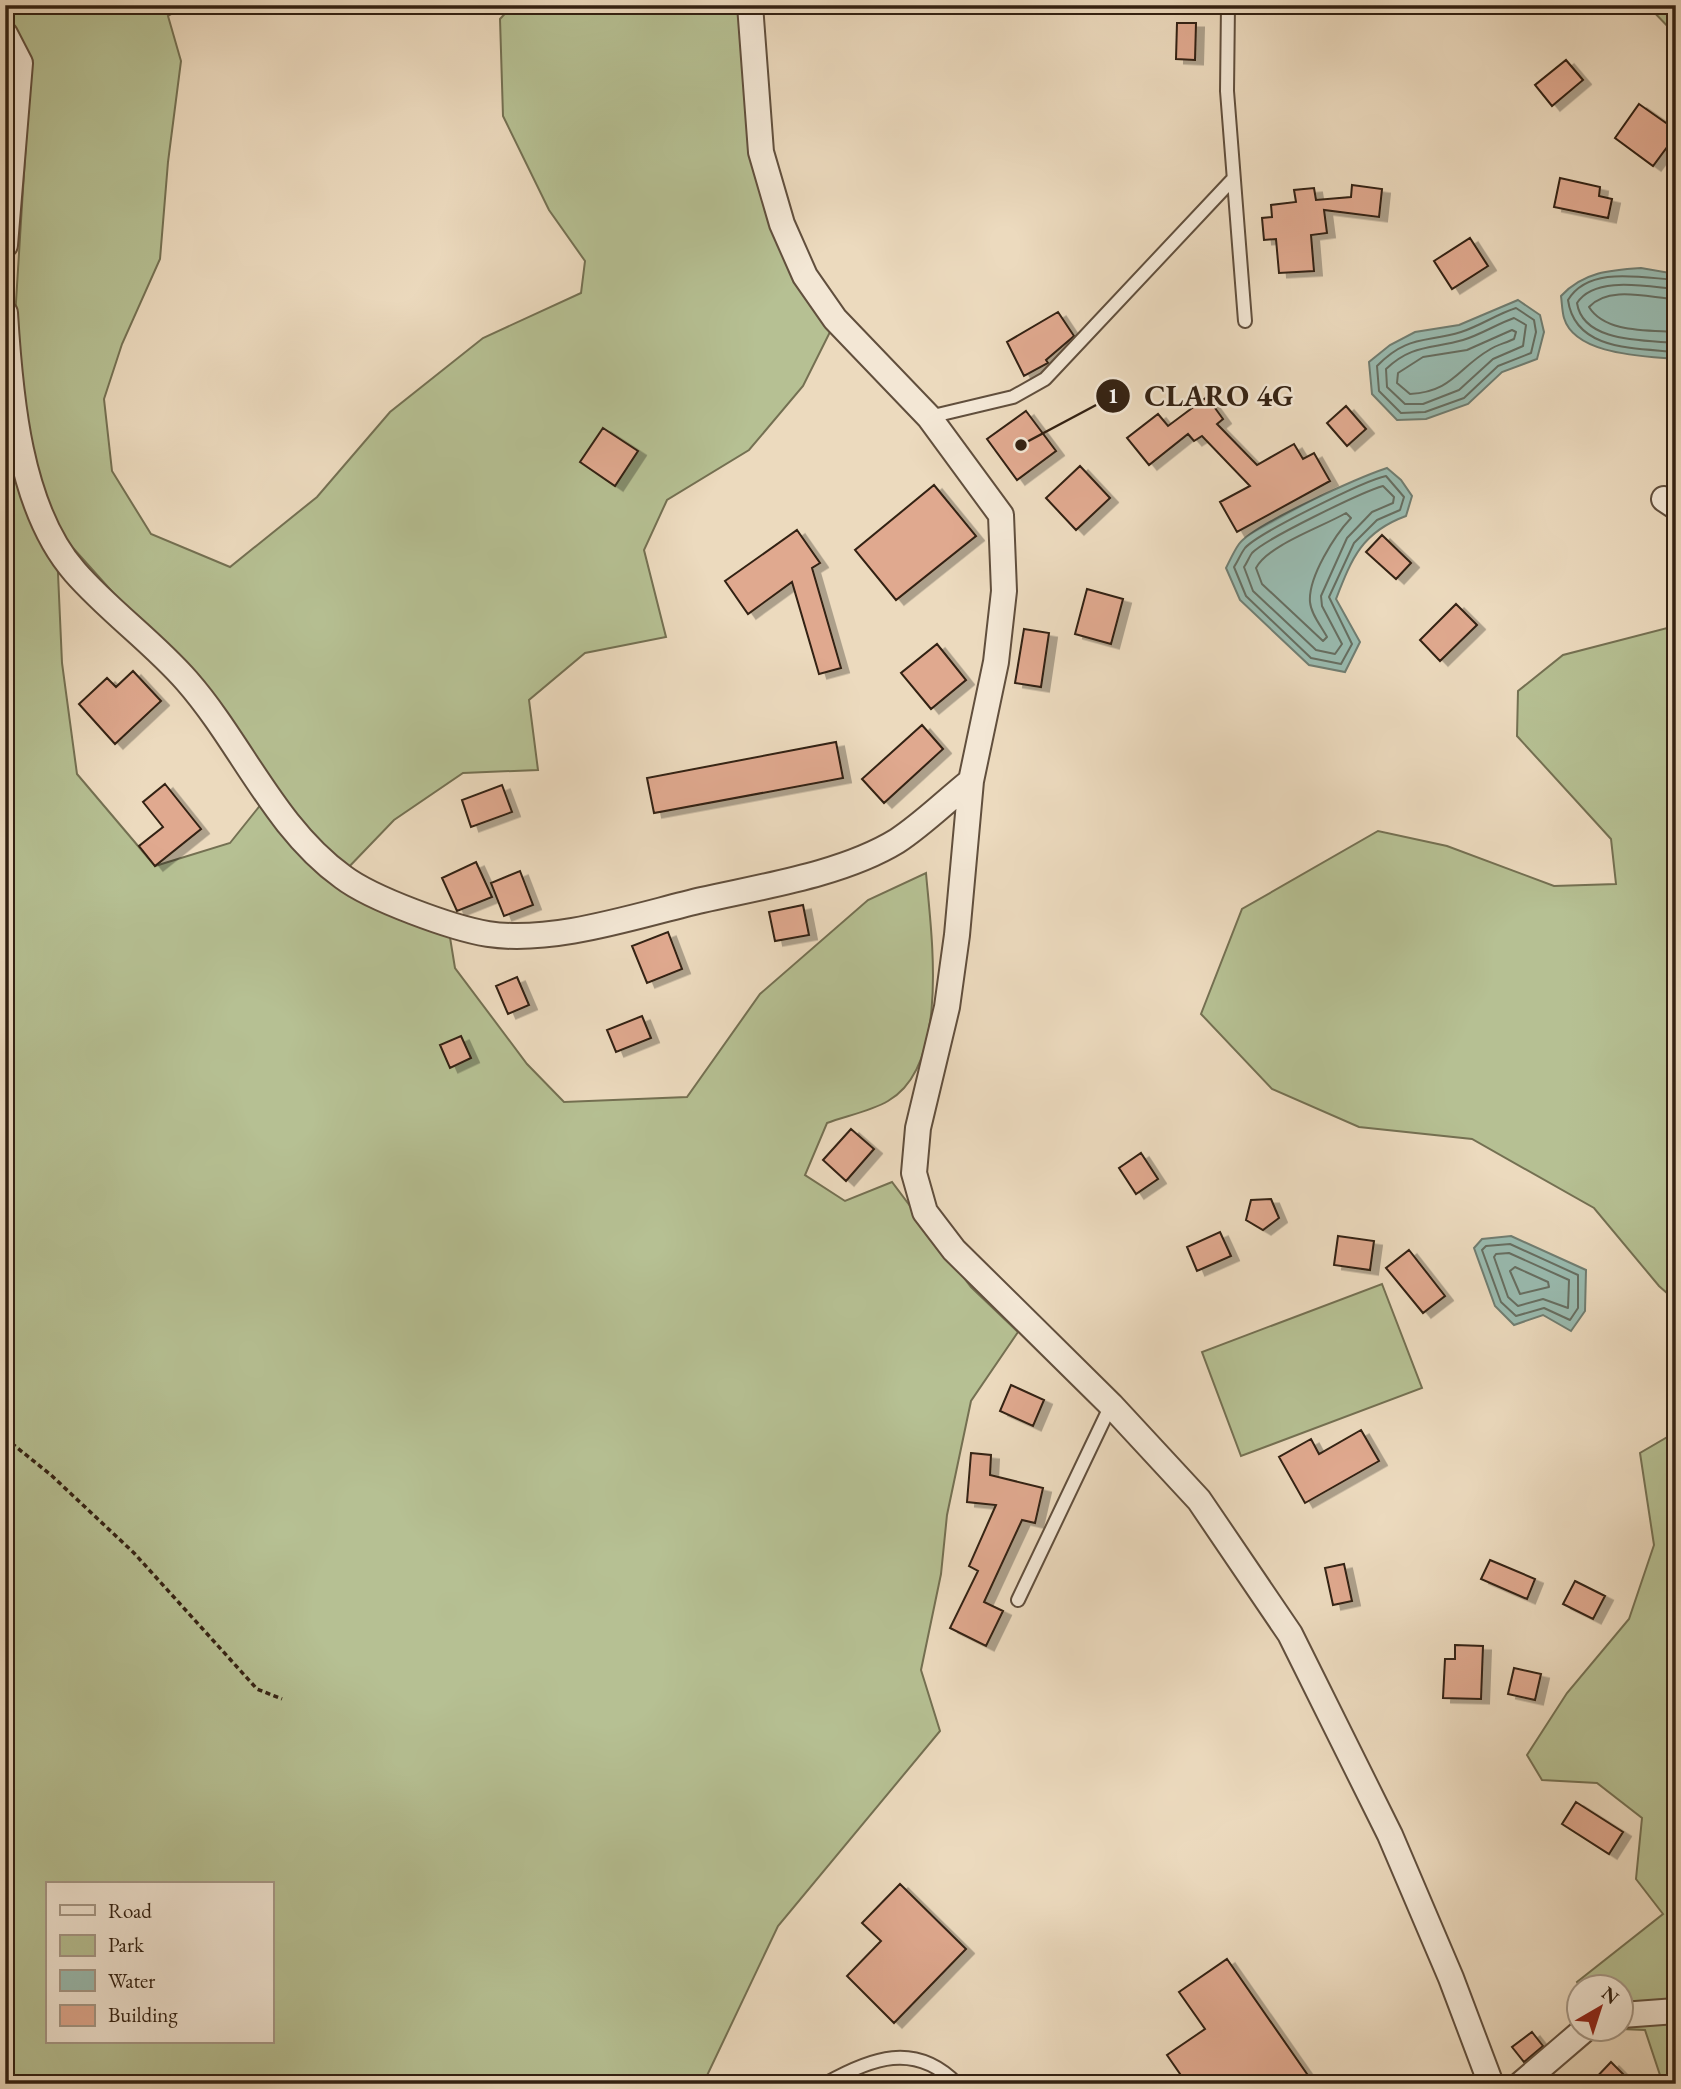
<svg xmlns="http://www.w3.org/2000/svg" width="1681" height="2089" font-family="'EB Garamond',serif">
<defs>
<filter id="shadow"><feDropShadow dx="8" dy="4.5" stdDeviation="0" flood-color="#0004"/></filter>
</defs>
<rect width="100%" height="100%" fill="#ecdabe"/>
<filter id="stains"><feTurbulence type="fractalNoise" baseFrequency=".00286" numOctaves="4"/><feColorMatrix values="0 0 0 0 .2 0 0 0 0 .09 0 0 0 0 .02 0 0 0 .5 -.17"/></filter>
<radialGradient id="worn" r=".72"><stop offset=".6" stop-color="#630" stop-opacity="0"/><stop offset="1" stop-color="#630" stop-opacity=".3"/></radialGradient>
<!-- green -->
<path fill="#b6c093" stroke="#747052" stroke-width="2" fill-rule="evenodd" d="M5,5H187L168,16L181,61L168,162L160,259L122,344L104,399L112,471L151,534L230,567L317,497L390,412L483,338L581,293L585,261L549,210L503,116L500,19L513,5H744L753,153L832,328L803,386L749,450L667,500L644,550L666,637L585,653L529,700L538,770L463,773L394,820L345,871L446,913L455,968L527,1064L564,1102L687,1097L760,994L868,900L926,873C931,933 951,1065 888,1101C871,1111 846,1116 827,1123L805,1175L845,1201L892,1182L971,1287L1018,1332L971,1401L947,1515L941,1574L921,1670L940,1731L778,1926L703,2084H5V319L15,318L29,92L5,57ZM56,529L133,615L270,793L230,843L155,866L77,774L62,663ZM47,1884H271V2042H47Z
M1647,5H1676V35Z
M1671,627L1676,629V1301L1659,1286L1594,1208L1472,1139L1359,1127L1272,1089L1201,1014L1242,909L1378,831L1447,846L1554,886L1616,884L1611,839L1517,736L1518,691L1563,655Z
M1382,1284L1422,1388L1241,1456L1202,1352Z
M1676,1432V2084H1663L1645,2030L1622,2029V1988L1580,1987L1577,1982L1663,1914L1636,1879L1642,1818L1597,1783L1542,1780L1527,1755L1567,1693L1629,1619L1654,1545L1640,1453Z"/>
<!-- water -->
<path fill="#99bbb0" stroke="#707d71" stroke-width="2" d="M1641,268L1676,274L1675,359C1644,356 1575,355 1564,318C1562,311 1562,303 1561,296C1583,272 1610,270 1641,268Z
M1518,300L1540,315L1544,332L1537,359L1502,372L1468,404L1426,419L1397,420L1372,394L1369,362L1390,345L1415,332L1459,325Z
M1387,468L1401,480L1412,496L1406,516C1362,532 1352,558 1336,599L1360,642L1345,672L1309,665L1240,600L1226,568C1230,560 1234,551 1239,544C1254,524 1360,477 1387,468Z
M1511,1236L1586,1270L1585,1311L1571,1331L1543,1315L1514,1325L1495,1306L1474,1248L1482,1239Z"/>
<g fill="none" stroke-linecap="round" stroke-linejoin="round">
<!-- shore -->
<path stroke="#666e61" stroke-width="2" d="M1676,280C1643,278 1589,265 1568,300C1575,351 1635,348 1676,352
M1676,289C1649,287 1595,275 1577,303C1583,343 1645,340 1676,343
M1676,299C1650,298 1609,285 1589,307C1605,333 1648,330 1676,332
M1516,308L1534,320L1536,332L1531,353L1498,366L1464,398L1425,412L1401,413L1379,391L1377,366C1407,335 1425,343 1461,332C1480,326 1497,314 1516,308Z
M1514,318L1526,325L1523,346L1493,359L1459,390L1423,404H1405L1387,387L1386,369C1412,344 1432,349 1463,340C1480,335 1497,324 1514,318Z
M1512,330L1516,332L1514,339C1506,343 1496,345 1489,350C1458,368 1452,392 1410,394L1397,383L1398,373L1423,357L1467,350Z
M1386,476L1404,497L1400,510L1377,520L1354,543L1329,597L1352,644L1341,664L1311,658L1246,596L1234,567C1238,561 1241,553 1245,548C1258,533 1366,480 1386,476Z
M1383,486L1394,497L1393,503L1372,512L1347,538L1321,596L1322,606L1342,644L1335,654L1316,650L1253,591L1244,567C1247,563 1249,557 1252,553C1265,539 1362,492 1383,486Z
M1346,513L1351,518C1335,535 1308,577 1310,602C1311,614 1321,626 1327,637L1323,641L1262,584L1256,568C1268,545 1322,527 1346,513Z
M1510,1244L1578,1275V1308L1570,1320L1544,1308L1516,1316L1501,1302L1482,1250L1486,1246Z
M1509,1253L1569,1280L1568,1308L1543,1299L1518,1306L1508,1297L1494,1257L1496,1254Z
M1515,1267L1548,1282L1549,1287L1520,1294L1510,1271Z"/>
</g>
<!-- building -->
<path fill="#e0a98f" stroke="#332112" stroke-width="2" filter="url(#shadow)" d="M1177,23H1196L1195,60L1176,59Z
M1566,60L1583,80L1552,106L1535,85Z
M1639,104L1676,130V135L1653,166L1615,138Z
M1560,178L1600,187L1599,196L1612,199L1608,218L1554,207Z
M1352,185L1382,189L1379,217L1324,210L1327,233L1311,235L1314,271L1279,273L1276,239L1264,240L1262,218L1272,217L1271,205L1296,202L1294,190L1314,188L1316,200L1351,197Z
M1470,238L1488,266L1452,289L1434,261Z
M1058,312L1074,336L1046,360L1048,363L1024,376L1007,342Z
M1207,397L1223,419L1217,424L1257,465L1294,444L1303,459L1314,453L1330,481L1237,532L1220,502L1250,486L1202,436L1194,441L1188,434L1149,465L1127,438L1158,414L1168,426Z
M1346,406L1366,429L1347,446L1327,423Z
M1026,411L1056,451L1017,480L987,439Z
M603,428L638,451L615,486L580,462Z
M1080,466L1110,498L1076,530L1046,498Z
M934,485L976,536L896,600L855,550Z
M797,530L820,563L812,568L841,668L819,674L792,582L748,614L725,581Z
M1382,535L1411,563L1396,579L1366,552Z
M1087,589L1123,599L1111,644L1075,634Z
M1456,604L1477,625L1440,661L1420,640Z
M1024,629L1049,633L1041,687L1015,683Z
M937,644L966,680L931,709L901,673Z
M133,671L161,701L115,744L79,704L107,678L116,687Z
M922,725L943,749L884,803L862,779Z
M836,742L843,778L654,813L647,778Z
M165,784L201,829L155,866L139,846L163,827L143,802Z
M502,785L512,812L471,827L462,800Z
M476,862L492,897L457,911L442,878Z
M520,871L533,905L504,916L491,883Z
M803,905L809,935L775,941L769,912Z
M668,932L682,969L647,983L632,946Z
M517,977L529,1005L508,1014L496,986Z
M642,1016L651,1038L616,1052L607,1030Z
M461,1036L471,1058L450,1068L440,1045Z
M851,1129L874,1149L846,1181L823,1160Z
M1141,1153L1158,1179L1136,1194L1119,1168Z
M1271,1199L1279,1218L1263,1230L1246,1220L1251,1200Z
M1220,1232L1231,1256L1197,1271L1187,1247Z
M1338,1236L1374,1241L1370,1270L1334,1265Z
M1409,1250L1445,1296L1423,1313L1386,1268Z
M1011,1385L1044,1400L1033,1426L1000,1411Z
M1361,1430L1379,1461L1305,1503L1279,1457L1311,1439L1319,1454Z
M971,1453L991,1455L990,1475L1043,1488L1035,1523L1022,1520L984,1602L1003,1611L986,1646L950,1628L978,1571L969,1566L996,1505L967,1502Z
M1490,1560L1535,1579L1527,1599L1481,1579Z
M1344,1564L1352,1601L1333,1605L1325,1568Z
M1575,1581L1605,1596L1593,1619L1563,1604Z
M1455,1645L1483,1646L1481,1699L1443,1698L1445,1659H1455Z
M1514,1668L1541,1674L1535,1700L1508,1694Z
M1576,1802L1623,1832L1609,1854L1562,1824Z
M900,1884L966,1949L894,2023L847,1976L881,1941L862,1923Z
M1227,1959L1314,2084H1187L1167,2055L1205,2029L1179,1992Z
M1532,2032L1543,2046L1524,2062L1512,2047Z
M1611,2062L1624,2075L1616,2084H1590Z"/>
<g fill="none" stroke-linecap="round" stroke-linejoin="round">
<!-- lane casing -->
<g stroke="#614f3d" stroke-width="16">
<path id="lane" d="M1228,5L1227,91L1245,321
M929,417L1013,397L1045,379L1233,179
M1018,1600L1111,1405
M825,2084C871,2058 915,2041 957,2084"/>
</g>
<!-- street casing -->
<g stroke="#614f3d" stroke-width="28">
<path id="street" d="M750,5L761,152L782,224L805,276L835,319L929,417L1001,515L1004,591L996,662L971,781L957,935L947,1007L918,1128L914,1173L925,1212L954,1250L1111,1405L1199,1500L1290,1634L1390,1835L1451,1978L1491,2084
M5,34L20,63L5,245
M5,313C10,395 19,508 75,572C109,611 153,642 187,681C242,744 274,827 343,877C372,899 452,928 488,934C554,944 638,915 702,900C764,886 843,874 897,841C923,824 947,800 971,781
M1664,499L1676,507
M1622,2015L1676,2011
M1521,2084L1584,2030"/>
</g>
<!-- path -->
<path stroke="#332112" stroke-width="3.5" stroke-dasharray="5 3.5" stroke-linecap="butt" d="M5,1438L51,1475L134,1553L257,1689L282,1699"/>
<!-- lane -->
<use href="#lane" stroke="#f3e7d5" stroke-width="12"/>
<!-- street -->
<use href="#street" stroke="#f3e7d5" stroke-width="24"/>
</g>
<!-- callouts -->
<path fill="none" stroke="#332112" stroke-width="2.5" d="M1021 445L1113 396"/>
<g fill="#332112" stroke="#f3e7d5" stroke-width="2.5">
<circle cx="1021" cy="445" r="7"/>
<circle cx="1113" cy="396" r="18"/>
</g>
<g font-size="21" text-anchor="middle" font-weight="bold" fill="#fff">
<text x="1113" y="403">1</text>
</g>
<g font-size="30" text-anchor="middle" font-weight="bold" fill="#332112" stroke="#f3e7d5" stroke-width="5" stroke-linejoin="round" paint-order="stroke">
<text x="1219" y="406">CLARO 4G</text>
</g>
<!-- margin -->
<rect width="1681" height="2089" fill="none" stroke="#ecdabe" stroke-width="28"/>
<rect x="7" y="7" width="1667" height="2075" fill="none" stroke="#332112" stroke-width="3.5"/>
<rect x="14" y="14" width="1653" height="2061" fill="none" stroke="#332112" stroke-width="2"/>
<!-- legend -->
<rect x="46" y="1882" width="228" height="161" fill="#f3e7d5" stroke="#a69887" stroke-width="2"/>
<rect x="60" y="1905" width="35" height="10" fill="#f3e7d5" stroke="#a69887" stroke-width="2"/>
<text x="108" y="1918" font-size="21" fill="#332112">Road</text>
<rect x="60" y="1935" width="35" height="21" fill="#b6c093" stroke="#a69887" stroke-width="2"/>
<text x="108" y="1952" font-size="21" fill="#332112">Park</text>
<rect x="60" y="1970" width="35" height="21" fill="#99bbb0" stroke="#a69887" stroke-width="2"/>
<text x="108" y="1988" font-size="21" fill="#332112">Water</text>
<rect x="60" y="2005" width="35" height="21" fill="#e0a98f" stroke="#a69887" stroke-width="2"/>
<text x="108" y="2022" font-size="21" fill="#332112">Building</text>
<!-- north arrow -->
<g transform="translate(1600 2008) rotate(39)"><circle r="33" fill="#f3e7d5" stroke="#a69887" stroke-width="2"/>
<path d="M0-5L12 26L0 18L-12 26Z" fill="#8f2418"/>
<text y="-10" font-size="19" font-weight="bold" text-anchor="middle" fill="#332112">N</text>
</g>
<rect width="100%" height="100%" filter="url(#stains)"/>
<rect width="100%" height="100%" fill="url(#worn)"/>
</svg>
